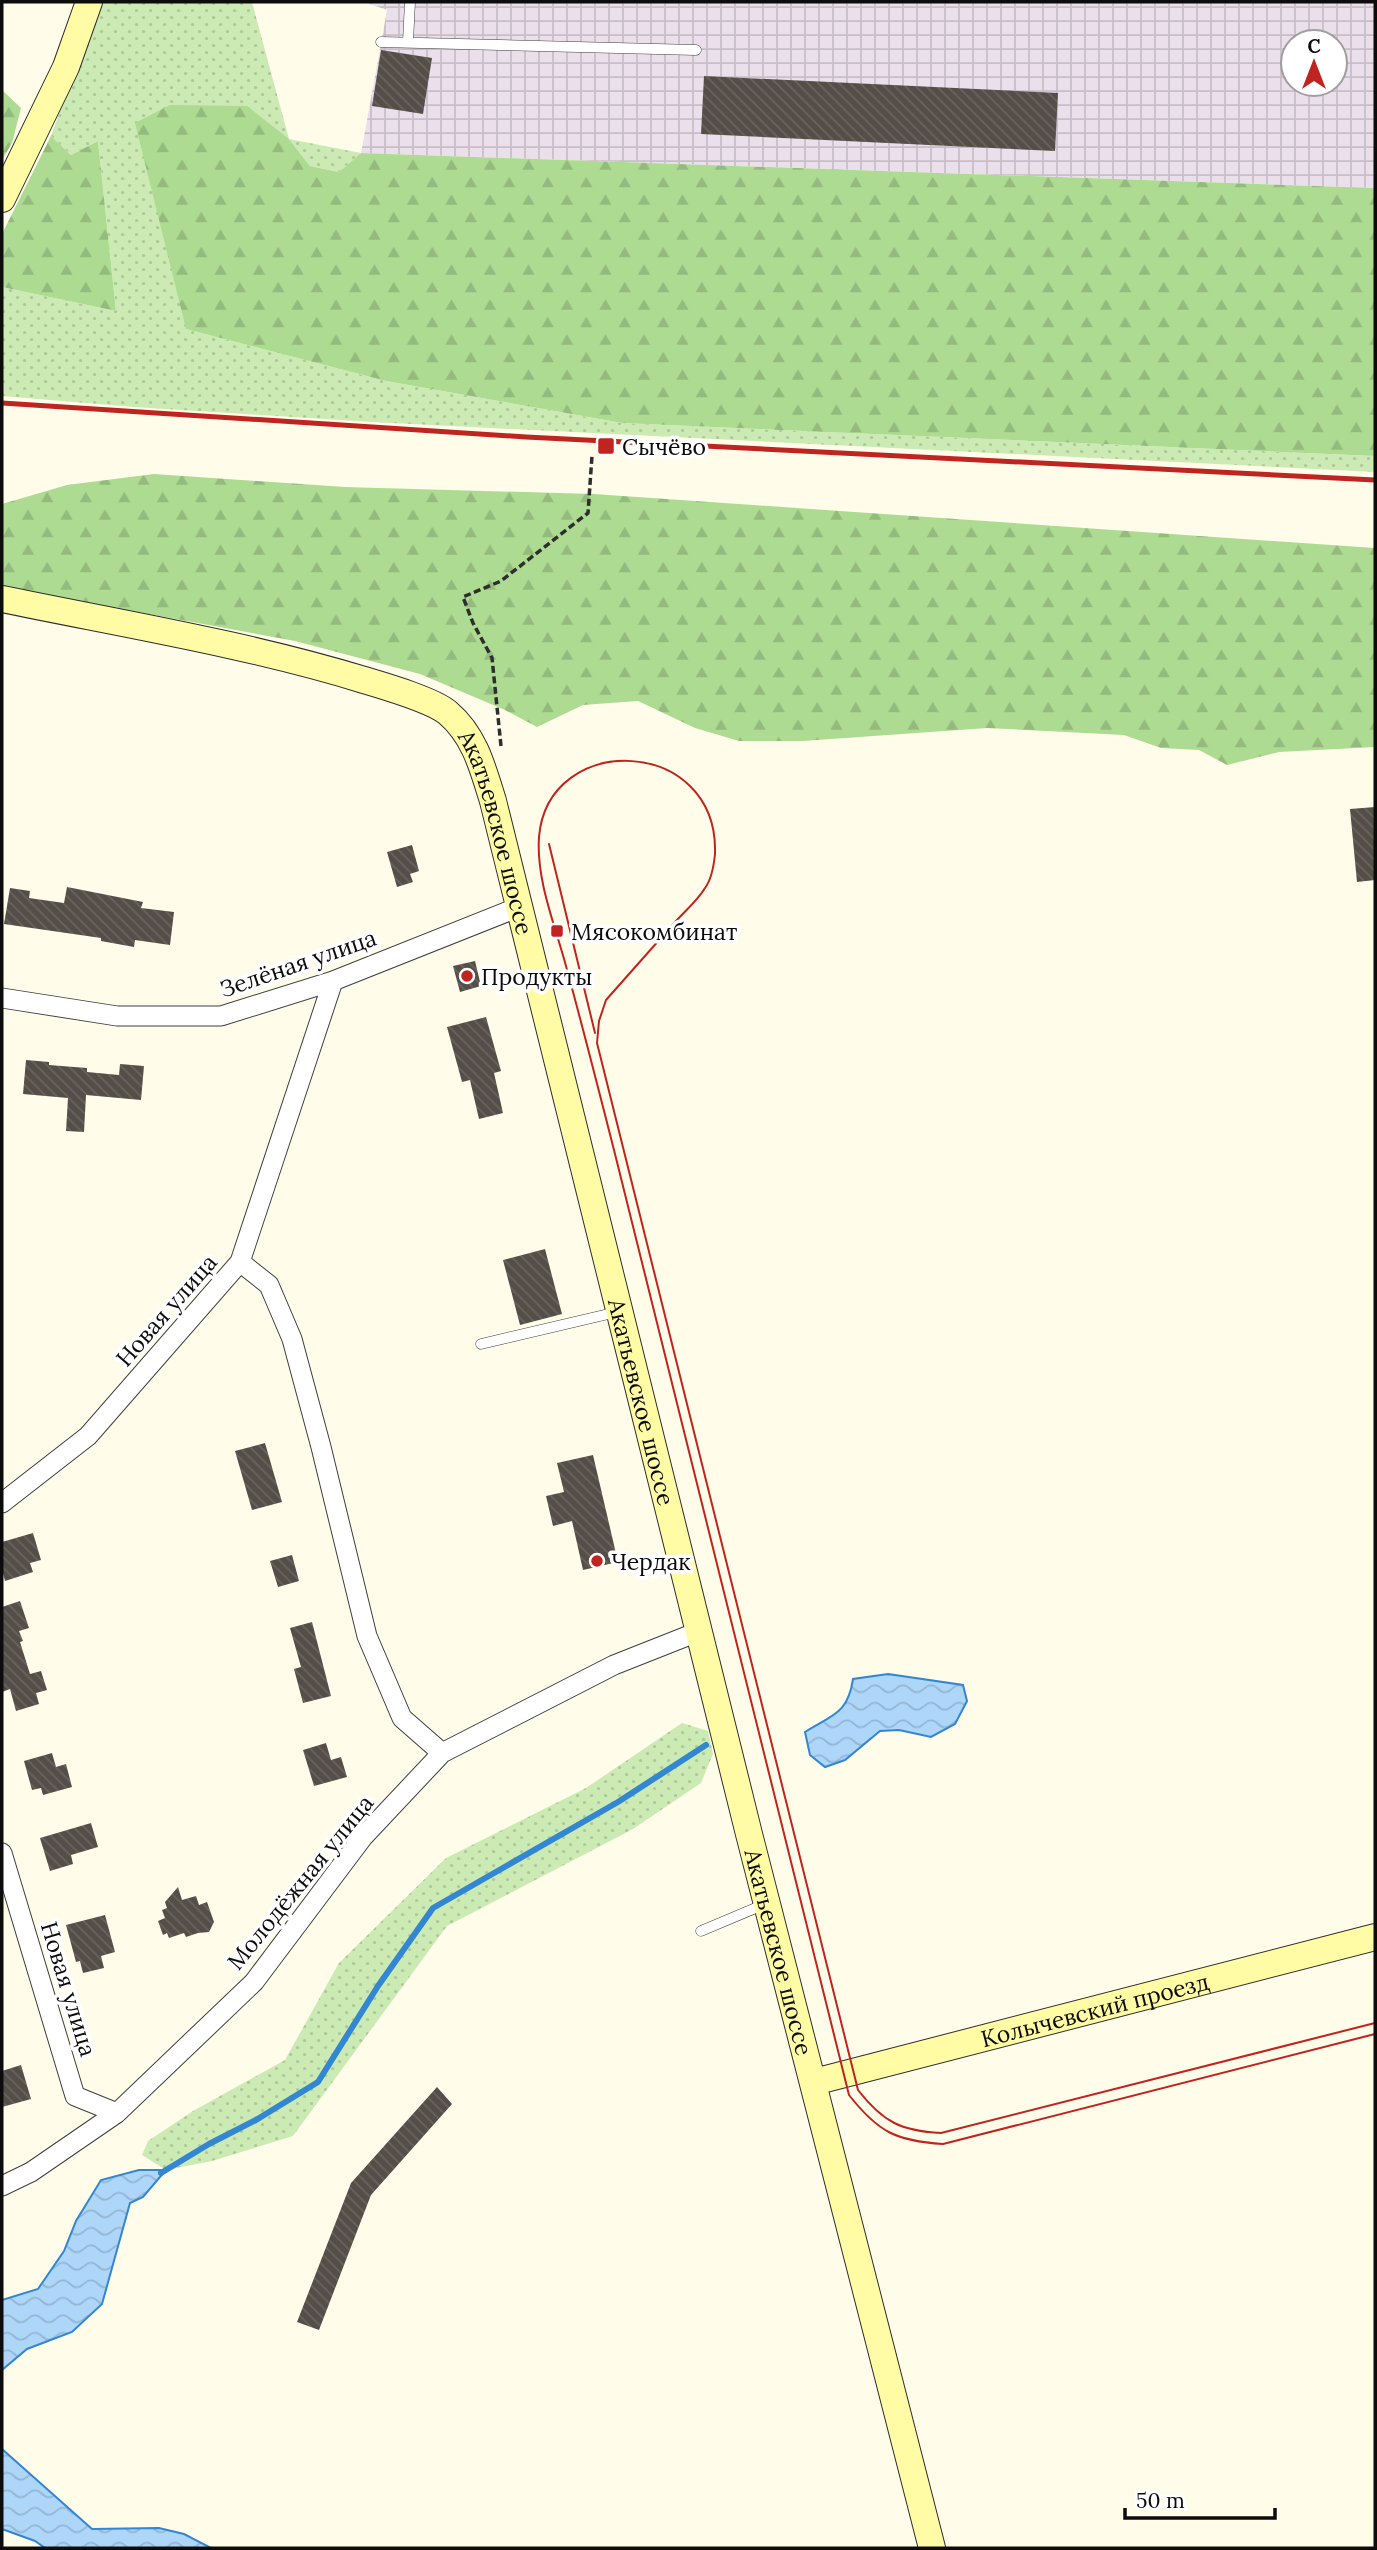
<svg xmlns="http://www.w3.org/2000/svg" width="1377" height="2550" font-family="Lora,serif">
<defs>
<pattern id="industrial-grid" width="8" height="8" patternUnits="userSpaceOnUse" patternTransform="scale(1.75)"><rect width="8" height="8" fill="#ebdfeb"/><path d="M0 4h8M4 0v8" fill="none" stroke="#c8bec8"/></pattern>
<pattern id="green-dots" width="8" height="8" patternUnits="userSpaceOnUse" patternTransform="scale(1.75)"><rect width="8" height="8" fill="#cceab3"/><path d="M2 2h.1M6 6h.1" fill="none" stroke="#aec899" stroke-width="1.8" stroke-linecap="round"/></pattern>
<pattern id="forest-firs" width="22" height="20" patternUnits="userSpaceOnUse" patternTransform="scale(1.75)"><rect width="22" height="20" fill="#addb92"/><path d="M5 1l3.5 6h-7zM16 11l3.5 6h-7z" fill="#94bb7d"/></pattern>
<pattern id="water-waves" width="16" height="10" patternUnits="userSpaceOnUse" patternTransform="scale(1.75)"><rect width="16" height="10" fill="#add6f8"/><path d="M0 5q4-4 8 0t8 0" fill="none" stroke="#94b6d3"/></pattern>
<pattern id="building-back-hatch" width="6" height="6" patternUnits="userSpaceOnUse" patternTransform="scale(1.75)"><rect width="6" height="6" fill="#554e48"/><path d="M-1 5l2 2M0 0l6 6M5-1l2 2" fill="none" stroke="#68635e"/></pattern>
</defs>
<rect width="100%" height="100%" fill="#fffdea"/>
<!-- industrial -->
<path fill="url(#industrial-grid)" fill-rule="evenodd" d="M364,2H1375V188L361,153L387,10ZM1293,42H1335V84H1293Z"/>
<!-- green -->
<path fill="url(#green-dots)" d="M100,2H252L289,139L361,153L339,172L310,166L289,139L186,329L386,381L622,423L1375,456V472L372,422L134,407L2,396V287L116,311L98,141L71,155L51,136Z
M682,1723L708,1731L713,1754L701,1783L633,1829L447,1926L293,2136L212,2161L166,2170L142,2155L148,2141L193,2111L285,2060L339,1963L446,1858L586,1788Z"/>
<!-- forest -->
<path fill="url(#forest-firs)" d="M2,90L21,108L12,143L2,160Z
M170,105L247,106L289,139L310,166L339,172L361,153L1375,188V456L622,423L386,381L186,329L135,123Z
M51,136L71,155L98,141L116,311L2,287V234Z
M154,474L345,487L594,494L1375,548V747L1279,752L1227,765L1199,750L1161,748L1124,735L987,728L803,741H739L695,728L638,701L583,705L537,727L505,710L420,674L295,641L2,587V504L67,485Z"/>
<!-- water -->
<path fill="url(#water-waves)" stroke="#3286d2" stroke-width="2" d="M888,1674L963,1685L967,1701L955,1724L931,1737L899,1730L880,1731L845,1760L825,1767L810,1755L805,1732C832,1715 848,1714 853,1679Z
M139,2170H166L143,2197L130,2203L102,2304L72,2332L27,2349L2,2370V2300L38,2289L64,2251L76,2221L101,2180Z
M2,2449L92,2529L159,2528L184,2534L211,2548H45L35,2541L2,2529Z"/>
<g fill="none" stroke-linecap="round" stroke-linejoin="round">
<!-- stream -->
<path stroke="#3286d2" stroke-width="6" d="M161,2173L209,2144L256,2120L318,2082L378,1986L433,1908L618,1802L706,1745"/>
</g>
<!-- building -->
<path fill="url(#building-back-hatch)" d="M381,50L432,58L423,114L372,106Z
M704,76L1058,93L1055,151L701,134Z
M1375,807V880L1357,882L1350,809Z
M412,845L419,871L410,874L413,882L397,887L387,852Z
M67,887L143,902L141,908L174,912L170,945L135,940L134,947L101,941V938L4,924L10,888L30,891L29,898L64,903Z
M475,961L481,986L460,992L453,966Z
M486,1017L501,1071L494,1073L503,1113L479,1119L470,1080L462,1082L447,1027Z
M26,1060L49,1062V1065L87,1068V1072L119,1075L120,1064L144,1066L141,1100L86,1095L84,1132L66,1131L68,1098L23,1094Z
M545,1249L562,1314L520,1325L503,1260Z
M265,1443L282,1502L252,1510L235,1451Z
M593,1455L618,1562L583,1570L572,1521L553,1526L546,1496L564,1492L557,1463Z
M33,1533L41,1560L30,1563L33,1572L5,1581L2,1569V1542Z
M292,1555L299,1581L278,1587L270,1561Z
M20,1601L29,1628L19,1631L23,1641L20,1642L30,1674L41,1671L47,1690L36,1693L39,1704L16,1711L10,1689L2,1692V1607Z
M312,1622L331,1696L303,1703L294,1669L301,1667L290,1628Z
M326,1743L331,1760L341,1757L347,1777L314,1786L303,1750Z
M52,1753L56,1767L66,1764L72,1787L43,1795L41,1788L32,1790L24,1761Z
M91,1823L98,1847L71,1855L73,1864L50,1871L40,1838Z
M178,1887L182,1900L196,1896L199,1905L207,1902L214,1922L209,1932L198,1933L186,1937L184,1933L169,1938L167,1933L163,1935L158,1921L165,1918L162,1910L167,1908L165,1902Z
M105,1915L115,1952L101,1956L104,1968L83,1973L80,1961L76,1962L66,1925Z
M21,2065L31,2099L2,2107V2071Z
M437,2087L452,2104L371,2195L319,2330L297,2322L351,2183Z"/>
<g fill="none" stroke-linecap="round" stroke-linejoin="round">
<!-- lane casing -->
<g stroke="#3f3f3f" stroke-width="11">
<path id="lane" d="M381,42L696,50
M408,42L410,2
M481,1344L617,1312
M701,1931L765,1904"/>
</g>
<!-- street casing -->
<g stroke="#3f3f3f" stroke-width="21">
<path id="street" d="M2,998L117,1016H221L333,981L519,907
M240,1262L269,1285L292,1339L321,1447L367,1636L402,1718L442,1753
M2,1503L88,1436L240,1262L333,981
M2,1853L75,2096L117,2113
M2,2186L31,2172L117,2113L254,1982L363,1837L442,1753L614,1665L700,1631"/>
</g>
<!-- secondary casing -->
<g stroke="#2e2e2e" stroke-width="28">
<g id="secondary">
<path d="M2,199L66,67L89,2"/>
<path id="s1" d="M2,599C123,624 246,644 364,680C384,686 433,700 448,713C475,736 483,769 493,801L749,1834L932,2548"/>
<path id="s2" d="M814,2082L1375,1937"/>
</g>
</g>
<!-- path -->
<path stroke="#2e2e2e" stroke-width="3.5" stroke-dasharray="7 3.5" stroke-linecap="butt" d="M501,746L492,658L473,623L463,597L501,581L588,513L592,456"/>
<!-- lane -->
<use href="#lane" stroke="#fff" stroke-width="10"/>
<!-- street -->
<use href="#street" stroke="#fff" stroke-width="19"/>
<!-- secondary -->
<use href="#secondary" stroke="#fffca5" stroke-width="26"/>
<!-- tram -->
<path stroke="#c02420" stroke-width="2" d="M549,844L595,1033
M1375,2023L941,2133C901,2131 883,2122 858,2090L597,1043L599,1021L606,1000C629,974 653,947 676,921C685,911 698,900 705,888C711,880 714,864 715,854C719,736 548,730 539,837C536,880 555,925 566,966C583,1028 599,1091 615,1154C693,1467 771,1781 849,2095C878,2132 896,2141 943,2144L1375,2034"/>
<!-- rail -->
<path stroke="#c02420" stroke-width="5" d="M2,403L526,437L1375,480"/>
</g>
<!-- markers -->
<g fill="#c02420" stroke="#fff" stroke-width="2.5">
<rect x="597" y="437" width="18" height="18" rx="3.5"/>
<rect x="550" y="924" width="14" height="14" rx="3.5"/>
<circle cx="467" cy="976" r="7"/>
<circle cx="597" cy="1561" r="7"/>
</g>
<g text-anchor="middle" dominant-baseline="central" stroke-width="7" stroke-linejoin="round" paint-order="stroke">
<!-- poi labels -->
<g font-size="23" fill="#0c0c0c" stroke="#fff" text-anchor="start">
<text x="622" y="446">Сычёво</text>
<text x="571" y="931">Мясокомбинат</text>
<text x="481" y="976">Продукты</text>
<text x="611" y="1561">Чердак</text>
</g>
<!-- street labels -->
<g font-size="23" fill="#0c0c0c" stroke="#fff">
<text stroke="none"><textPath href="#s1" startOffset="593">Акатьевское шоссе</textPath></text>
<text transform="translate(298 963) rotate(-19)">Зелёная улица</text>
<text transform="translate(166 1310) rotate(-49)">Новая улица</text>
<text stroke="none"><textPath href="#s1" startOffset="1181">Акатьевское шоссе</textPath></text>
<text transform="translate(300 1882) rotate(-51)">Молодёжная улица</text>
<text stroke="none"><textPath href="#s1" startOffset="1748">Акатьевское шоссе</textPath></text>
<text transform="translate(69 1989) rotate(73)">Новая улица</text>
<text stroke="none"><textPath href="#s2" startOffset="290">Колычевский проезд</textPath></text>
</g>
</g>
<!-- border -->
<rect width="1377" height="2550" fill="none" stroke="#0c0c0c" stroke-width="7"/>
<!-- north arrow -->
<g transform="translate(1314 63)"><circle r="33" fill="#ffffff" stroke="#9e9e9e" stroke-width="2"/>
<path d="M0-5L12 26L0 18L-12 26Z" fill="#c02420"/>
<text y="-10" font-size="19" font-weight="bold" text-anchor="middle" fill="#0c0c0c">С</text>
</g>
<!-- scale -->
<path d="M1125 2508v10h150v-10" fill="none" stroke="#0c0c0c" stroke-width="3.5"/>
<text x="1136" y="2508" font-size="21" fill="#0c0c0c" stroke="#ffffff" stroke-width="5" paint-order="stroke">50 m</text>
</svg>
